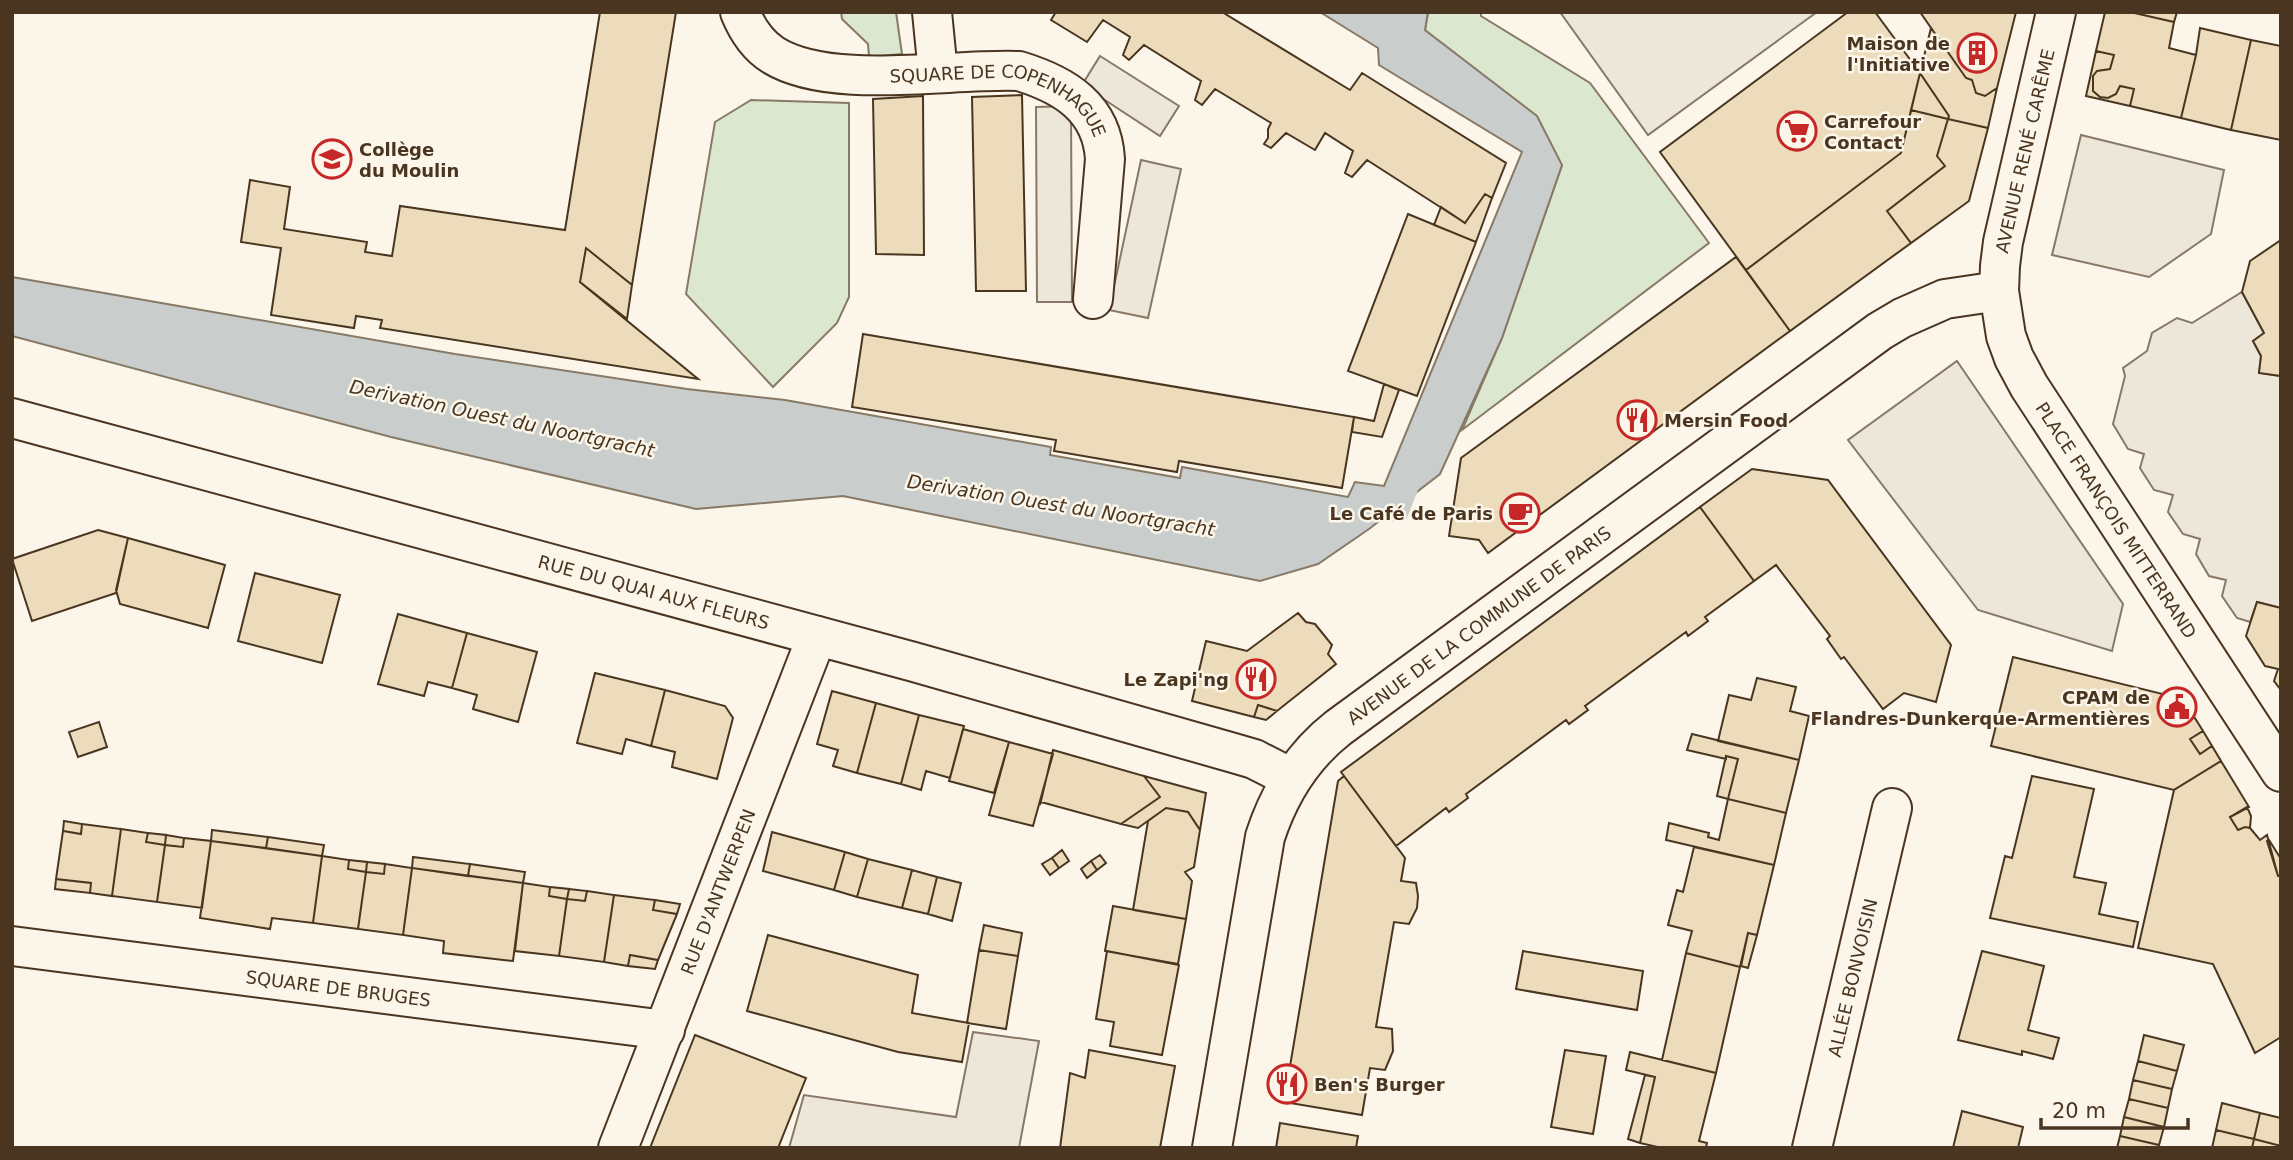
<svg xmlns="http://www.w3.org/2000/svg" width="2293" height="1160" font-family="'DejaVu Sans',sans-serif">
<rect width="100%" height="100%" fill="#fbf6e9"/>
<!-- green -->
<path fill="#dce7d0" stroke="#887966" stroke-width="2" d="M841,12H896L902,54L869,57L868,44L842,19Z
M1428,12H1481V16L1590,83L1709,243L1462,430L1502,338L1562,165L1425,30Z
M751,100L849,103V297L837,323L773,387L686,294L715,122Z"/>
<!-- parking -->
<path fill="#ede7d9" stroke="#887966" stroke-width="2" d="M1560,12H1817L1648,135Z
M1100,56L1179,106L1160,136L1082,85Z
M1071,106L1072,302H1037L1036,107Z
M2081,135L2224,170L2211,234L2149,277L2052,255Z
M1141,160L1181,169L1148,318L1109,310Z
M2242,292L2264,333L2253,341L2261,356L2259,373L2281,376V608L2257,602L2250,622L2237,618L2222,596L2226,580L2209,576L2196,554L2200,539L2183,534L2168,512L2173,495L2154,490L2140,468L2144,454L2128,449L2113,424L2125,376L2123,368L2147,351L2152,333L2177,318L2192,323Z
M1957,361L2123,604L2112,651L1978,610L1848,440Z
M973,1032L1039,1041L1019,1148H789L804,1095L956,1117Z"/>
<!-- water -->
<path fill="#c9cecd" stroke="#887966" stroke-width="2" d="M1320,12H1428L1425,30L1537,116L1562,165L1502,338L1440,474L1369,529L1318,564L1260,581L843,496L696,509L391,437L12,336V277L455,354L687,389L785,400L1051,447L1050,455L1180,478L1182,467L1348,497L1355,482L1384,486L1522,152L1379,65L1378,48Z"/>
<g fill="none" stroke-linecap="round" stroke-linejoin="round">
<!-- stream -->
<path stroke="#c9cecd" stroke-width="14" d="M1371,514H1401L1412,486"/>
</g>
<!-- building -->
<path fill="#ecdcbc" stroke="#4a3520" stroke-width="2" d="M600,12H676L632,285L586,248L580,282L698,379L380,328L382,320L356,316L354,328L271,315L281,248L241,242L250,180L290,187L284,229L367,242L365,252L392,256L400,206L565,230Z
M1056,12H1222L1350,90L1362,73L1506,163L1492,198L1485,194L1465,223L1367,160L1352,177L1345,173L1353,151L1325,133L1315,150L1286,133L1271,148L1264,144L1268,138V129L1271,123L1215,89L1202,105L1195,100L1201,81L1144,45L1129,60L1123,55L1130,37L1103,20L1087,42L1051,20Z
M1848,12H1875L1920,73L1901,153L1746,270L1660,152Z
M1920,12H2016L1997,88L1985,96L1976,93L1972,80L1966,78Z
M2105,12H2130L2174,22L2169,48L2196,55L2181,118L2130,106L2134,89L2120,86L2116,94L2108,98L2100,97L2093,91V76L2097,71L2110,69L2114,55L2096,51Z
M2130,12H2177L2174,22Z
M1931,28L1966,78L1972,80L1976,93L1985,96L1997,88L1988,128L1948,119L1949,116L1920,73Z
M2200,28L2251,40L2231,130L2181,118L2196,55Z
M2251,40L2281,46V140L2231,130Z
M2096,51L2114,55L2110,69L2097,71L2093,76V91L2100,97L2108,98L2116,94L2120,86L2134,89L2130,106L2086,96Z
M1920,73L1949,116L1948,119L1911,110Z
M1022,95L1026,291H976L972,97Z
M923,96L924,255L876,254L873,99Z
M1911,110L1948,119L1937,156L1945,166L1887,211L1911,243L1790,331L1746,270L1901,153Z
M1948,119L1988,128L1969,201L1911,243L1887,211L1945,166L1937,156Z
M1485,194L1492,198L1476,242L1434,225L1441,207L1465,223Z
M1408,214L1476,242L1417,396L1348,371Z
M2281,240V376L2259,373L2261,356L2253,341L2264,333L2242,292L2250,261Z
M586,248L632,285L627,319L580,282Z
M1736,257L1790,331L1488,553L1479,540L1449,536L1461,458Z
M863,334L1354,417L1342,488L1179,461L1177,472L1054,451L1056,440L852,407Z
M1384,384L1399,390L1382,437L1352,432L1354,417L1374,421Z
M1752,469L1828,480L1951,645L1936,702L1904,693L1883,709L1844,657L1841,659L1827,639L1830,636L1776,565L1754,581L1700,507Z
M1700,507L1754,581L1705,617L1708,621L1688,636L1686,632L1585,706L1588,710L1569,724L1566,720L1466,794L1468,798L1449,812L1446,808L1396,846L1341,772Z
M98,530L128,538L116,593L32,621L12,559Z
M128,538L225,565L208,628L120,604L116,590Z
M255,573L340,595L322,663L238,641Z
M2257,602L2281,608V690L2274,681L2278,669L2265,666L2246,636Z
M1298,613L1306,622L1315,624L1332,645L1328,654L1336,664L1277,711L1258,705L1254,717L1192,701L1206,641L1247,651Z
M398,614L467,633L452,688L428,682L424,696L378,684Z
M467,633L537,652L518,722L473,709L477,695L452,688Z
M2013,657L2183,699L2203,731L2190,739L2200,754L2212,746L2221,761L2174,790L1991,746Z
M595,673L665,690L651,746L626,739L622,754L577,743Z
M1757,678L1796,687L1790,711L1809,716L1799,760L1718,741L1729,695L1751,700Z
M665,690L725,706L733,718L717,779L672,767L675,752L651,746Z
M832,691L876,703L857,773L833,766L838,750L817,744Z
M876,703L919,715L901,784L857,773Z
M1258,705L1277,711L1266,720L1254,717Z
M919,715L964,726L950,778L926,771L921,790L901,784Z
M99,722L107,747L78,757L69,732Z
M963,729L1009,742L994,793L949,781Z
M2203,731L2212,746L2200,754L2190,739Z
M1692,734L1799,760L1786,813L1728,799L1738,759L1726,756V759L1687,750Z
M1009,742L1053,754L1033,826L989,815Z
M1053,750L1144,776L1160,797L1121,824L1041,802L1040,805Z
M1726,756L1738,759L1728,799L1717,796Z
M2221,761L2249,807L2230,817L2238,830L2245,827L2250,828L2260,840L2267,835L2278,876L2281,875V1037L2255,1053L2213,964L2138,948L2174,790Z
M1144,776L1206,793L1200,830L1188,812L1166,808L1138,828L1121,824L1160,797Z
M1344,776L1405,858L1401,881L1416,883L1418,896L1417,908L1409,924L1394,922L1376,1027L1392,1029L1393,1051L1385,1070L1370,1068L1362,1115L1284,1102L1338,781Z
M2032,776L2094,789L2074,877L2106,883L2099,914L2138,922L2133,947L1990,918L2005,856L2012,858Z
M1728,799L1786,813L1774,865L1666,840L1669,823L1709,833L1708,837L1719,840Z
M2247,807L2251,816L2250,828L2245,827L2238,830L2230,817Z
M1166,808L1188,812L1200,830L1194,867L1185,872L1192,881L1186,919L1133,910L1148,821Z
M64,821L82,824L81,834L63,831Z
M82,824L121,829L112,896L90,893L91,883L56,879L63,831L81,834Z
M121,829L148,833L146,842L165,845L157,902L112,896Z
M212,830L268,837L266,848L211,841Z
M772,832L845,852L834,890L763,871Z
M148,833L166,835L165,845L146,842Z
M166,835L184,838L183,847L165,845Z
M268,837L324,845L322,856L266,848Z
M184,838L211,841L202,908L157,902L165,845L183,847Z
M2269,840L2281,859V875L2278,876L2267,841Z
M211,841L322,856L313,923L272,918L270,929L200,918Z
M1694,847L1774,865L1757,935L1748,933L1740,967L1686,953L1692,931L1668,925L1677,890L1683,892Z
M1062,850L1069,861L1059,868L1052,858Z
M845,852L868,859L857,897L834,890Z
M1100,855L1106,863L1097,870L1091,861Z
M322,856L349,860L348,869L366,872L358,929L313,923Z
M413,857L470,864L468,876L412,868Z
M1052,858L1059,868L1050,875L1042,864Z
M868,859L912,870L902,908L857,897Z
M349,860L367,862L366,872L348,869Z
M1091,861L1097,870L1087,878L1081,869Z
M367,862L385,864L384,874L366,872Z
M385,864L412,868L403,935L358,929L366,872L384,874Z
M470,864L525,872L523,883L468,876Z
M412,868L523,883L513,961L443,953L444,941L403,935Z
M912,870L937,877L928,914L902,908Z
M937,877L961,883L952,921L928,914Z
M56,879L91,883L90,893L55,889Z
M523,883L550,887L549,896L567,899L559,956L515,951Z
M550,887L569,889L567,899L549,896Z
M569,889L587,891L585,901L567,899Z
M587,891L614,895L604,962L559,956L567,899L585,901Z
M614,895L655,900L653,910L677,914L658,960L630,955L628,966L604,962Z
M655,900L680,904L677,914L653,910Z
M1113,906L1186,919L1178,964L1105,951Z
M984,925L1022,933L1018,956L979,950Z
M1748,933L1757,935L1748,968L1741,966Z
M768,935L918,975L912,1013L969,1023L962,1062L898,1052L747,1011Z
M979,950L1018,956L1006,1029L967,1023Z
M1107,951L1179,965L1162,1055L1110,1046L1114,1022L1096,1019Z
M1523,951L1643,971L1637,1010L1516,989Z
M1982,951L2044,966L2028,1030L2059,1038L2053,1059L2022,1051V1055L1958,1040Z
M1686,953L1740,967L1716,1073L1662,1060Z
M630,955L658,960L655,969L628,966Z
M695,1035L806,1078L778,1148H650Z
M2144,1035L2184,1045L2177,1071L2138,1061Z
M1089,1050L1175,1066L1160,1148H1060L1070,1073L1085,1078Z
M1565,1050L1606,1056L1593,1134L1551,1127Z
M1630,1052L1716,1073L1699,1141L1707,1143L1706,1148H1662L1640,1143L1655,1077L1626,1070Z
M2138,1061L2177,1071L2172,1089L2133,1080Z
M1645,1075L1655,1077L1640,1143L1628,1139Z
M2133,1080L2172,1089L2168,1108L2129,1099Z
M2129,1099L2168,1108L2164,1127L2124,1117Z
M2222,1103L2260,1113L2254,1139L2216,1130Z
M1962,1111L2023,1127L2018,1148H1953Z
M2260,1113L2281,1118V1146L2254,1139Z
M2124,1117L2164,1127L2159,1145L2120,1136Z
M1280,1123L1358,1136L1356,1148H1276Z
M2216,1130L2254,1139L2252,1148H2212Z
M2120,1136L2159,1145L2158,1148H2117Z
M2254,1139L2281,1146V1148H2252Z"/>
<g fill="none" stroke-linecap="round" stroke-linejoin="round">
<!-- street casing -->
<g stroke="#4a3520" stroke-width="42">
<g id="street">
<path id="s1" d="M740,12C747,29 757,45 773,55C831,91 951,68 1019,71C1065,85 1102,108 1105,159L1093,299"/>
<path d="M932,12L938,73"/>
<path id="s2" d="M12,418L914,662L1237,754L1254,759L1291,778"/>
<path id="s3" d="M12,946L665,1030"/>
<path id="s4" d="M618,1148L817,636"/>
<path id="s5" d="M1812,1148L1892,808"/>
</g>
</g>
<!-- secondary casing -->
<g stroke="#4a3520" stroke-width="42">
<g id="secondary">
<path id="s6" d="M2056,12L2003,242L2000,266L1999,291L2006,336L2014,358L2029,386L2281,772"/>
<path id="s7" d="M1212,1148L1265,837C1279,794 1301,757 1338,728L1880,331L1902,318L1945,299L1999,291"/>
</g>
</g>
<!-- street -->
<use href="#street" stroke="#fbf6e9" stroke-width="38"/>
<!-- secondary -->
<use href="#secondary" stroke="#fbf6e9" stroke-width="38"/>
</g>
<!-- icons -->
<defs>
<g id="building-ring" transform="scale(2.0125)"><circle r="9.5" fill="#fbf6e9" stroke="#c62828" stroke-width="1.5"/><path d="M-4-6H4V6H1V3H-1V6H-4ZM-2.5-4.3h1.7v1.8h-1.7ZM.8-4.3h1.7v1.8H.8ZM-2.5-1h1.7V.8h-1.7ZM.8-1h1.7V.8H.8Z" fill="#c62828"/></g>
<g id="supermarket-ring" transform="scale(2.0125)"><circle r="9.5" fill="#fbf6e9" stroke="#c62828" stroke-width="1.5"/><path d="M-6-5.5h2.5l.6 2H6L4.5 2H-2.5L-4.4-4H-6ZM-1.5 3.2a1.3 1.3 0 1 0 .1 0ZM3 3.2a1.3 1.3 0 1 0 .1 0Z" fill="#c62828"/></g>
<g id="school-ring" transform="scale(2.0125)"><circle r="9.5" fill="#fbf6e9" stroke="#c62828" stroke-width="1.5"/><path d="M0-5L7-2L0 1L-7-2ZM-4 1L0 2.5L4 1V4Q0 6-4 4Z" fill="#c62828"/></g>
<g id="restaurant-ring" transform="scale(2.0125)"><circle r="9.5" fill="#fbf6e9" stroke="#c62828" stroke-width="1.5"/><path d="M-5-6h1v4h1v-4h1v4h1v-4h1v5L-1.5 .5V6h-2V.5L-5-1ZM5-6V6H3V1.5H1.5Q1.5-4 5-6Z" fill="#c62828"/></g>
<g id="cafe-ring" transform="scale(2.0125)"><circle r="9.5" fill="#fbf6e9" stroke="#c62828" stroke-width="1.5"/><path d="M-5.5-4.5H6V0H3Q3 3.5 0 3.5H-2.5Q-5.5 3.5-5.5 0ZM3-3.2v2h1.7v-2ZM-6 4.5H4V6H-6Z" fill="#c62828"/></g>
<g id="civic-ring" transform="scale(2.0125)"><circle r="9.5" fill="#fbf6e9" stroke="#c62828" stroke-width="1.5"/><path d="M-.6-6.5H3V-4.5H.6V-3L4-1V1h2V6H-6V1h2V-1L-.6-3ZM-1.2 2.5V6h2.4V2.5Z" fill="#c62828"/></g>
</defs>
<g fill-rule="evenodd">
<use href="#building-ring" x="1977" y="53"/>
<use href="#supermarket-ring" x="1797" y="131"/>
<use href="#school-ring" x="332" y="159"/>
<use href="#restaurant-ring" x="1637" y="420"/>
<use href="#cafe-ring" x="1520" y="513"/>
<use href="#restaurant-ring" x="1256" y="679"/>
<use href="#civic-ring" x="2177" y="707"/>
<use href="#restaurant-ring" x="1287" y="1084"/>
</g>
<g text-anchor="middle" dominant-baseline="central" stroke-width="5" stroke-linejoin="round" paint-order="stroke">
<!-- poi labels -->
<g font-size="18" font-weight="bold" fill="#4a3520" stroke="#fbf6e9" text-anchor="end">
<text x="1950" y="43">Maison de<tspan x="1950" dy="21">l'Initiative</tspan></text>
<text x="1824" y="121" text-anchor="start">Carrefour<tspan x="1824" dy="21">Contact</tspan></text>
<text x="359" y="149" text-anchor="start">Collège<tspan x="359" dy="21">du Moulin</tspan></text>
<text x="1664" y="420" text-anchor="start">Mersin Food</text>
<text x="1493" y="513">Le Café de Paris</text>
<text x="1229" y="679">Le Zapi'ng</text>
<text x="2150" y="697">CPAM de<tspan x="2150" dy="21">Flandres-Dunkerque-Armentières</tspan></text>
<text x="1314" y="1084" text-anchor="start">Ben's Burger</text>
</g>
<!-- street labels -->
<g font-size="18" fill="#4a3520" stroke="#fbf6e9">
<text stroke="none"><textPath href="#s1" startOffset="294">SQUARE DE COPENHAGUE</textPath></text>
<text transform="translate(2025 151) rotate(-77)">AVENUE RENÉ CARÊME</text>
<text stroke="none"><textPath href="#s6" startOffset="546">PLACE FRANÇOIS MITTERRAND</textPath></text>
<text stroke="none"><textPath href="#s2" startOffset="665">RUE DU QUAI AUX FLEURS</textPath></text>
<text stroke="none"><textPath href="#s7" startOffset="623">AVENUE DE LA COMMUNE DE PARIS</textPath></text>
<text stroke="none"><textPath href="#s4" startOffset="275">RUE D'ANTWERPEN</textPath></text>
<text stroke="none"><textPath href="#s5" startOffset="175">ALLÉE BONVOISIN</textPath></text>
<text stroke="none"><textPath href="#s3" startOffset="329">SQUARE DE BRUGES</textPath></text>
</g>
<!-- water labels -->
<g font-size="19" font-style="italic" fill="#4a3520" stroke="#fbf6e9">
<text transform="translate(502 418) rotate(12)">Derivation Ouest du Noortgracht</text>
<text transform="translate(1061 505) rotate(9)">Derivation Ouest du Noortgracht</text>
</g>
</g>
<!-- border -->
<rect width="2293" height="1160" fill="none" stroke="#4a3520" stroke-width="28"/>
<!-- scale -->
<path d="M2041 1118v10h147v-10" fill="none" stroke="#4a3520" stroke-width="3.5"/>
<text x="2052" y="1118" font-size="21" fill="#4a3520" stroke="#fbf6e9" stroke-width="5" paint-order="stroke">20 m</text>
</svg>
